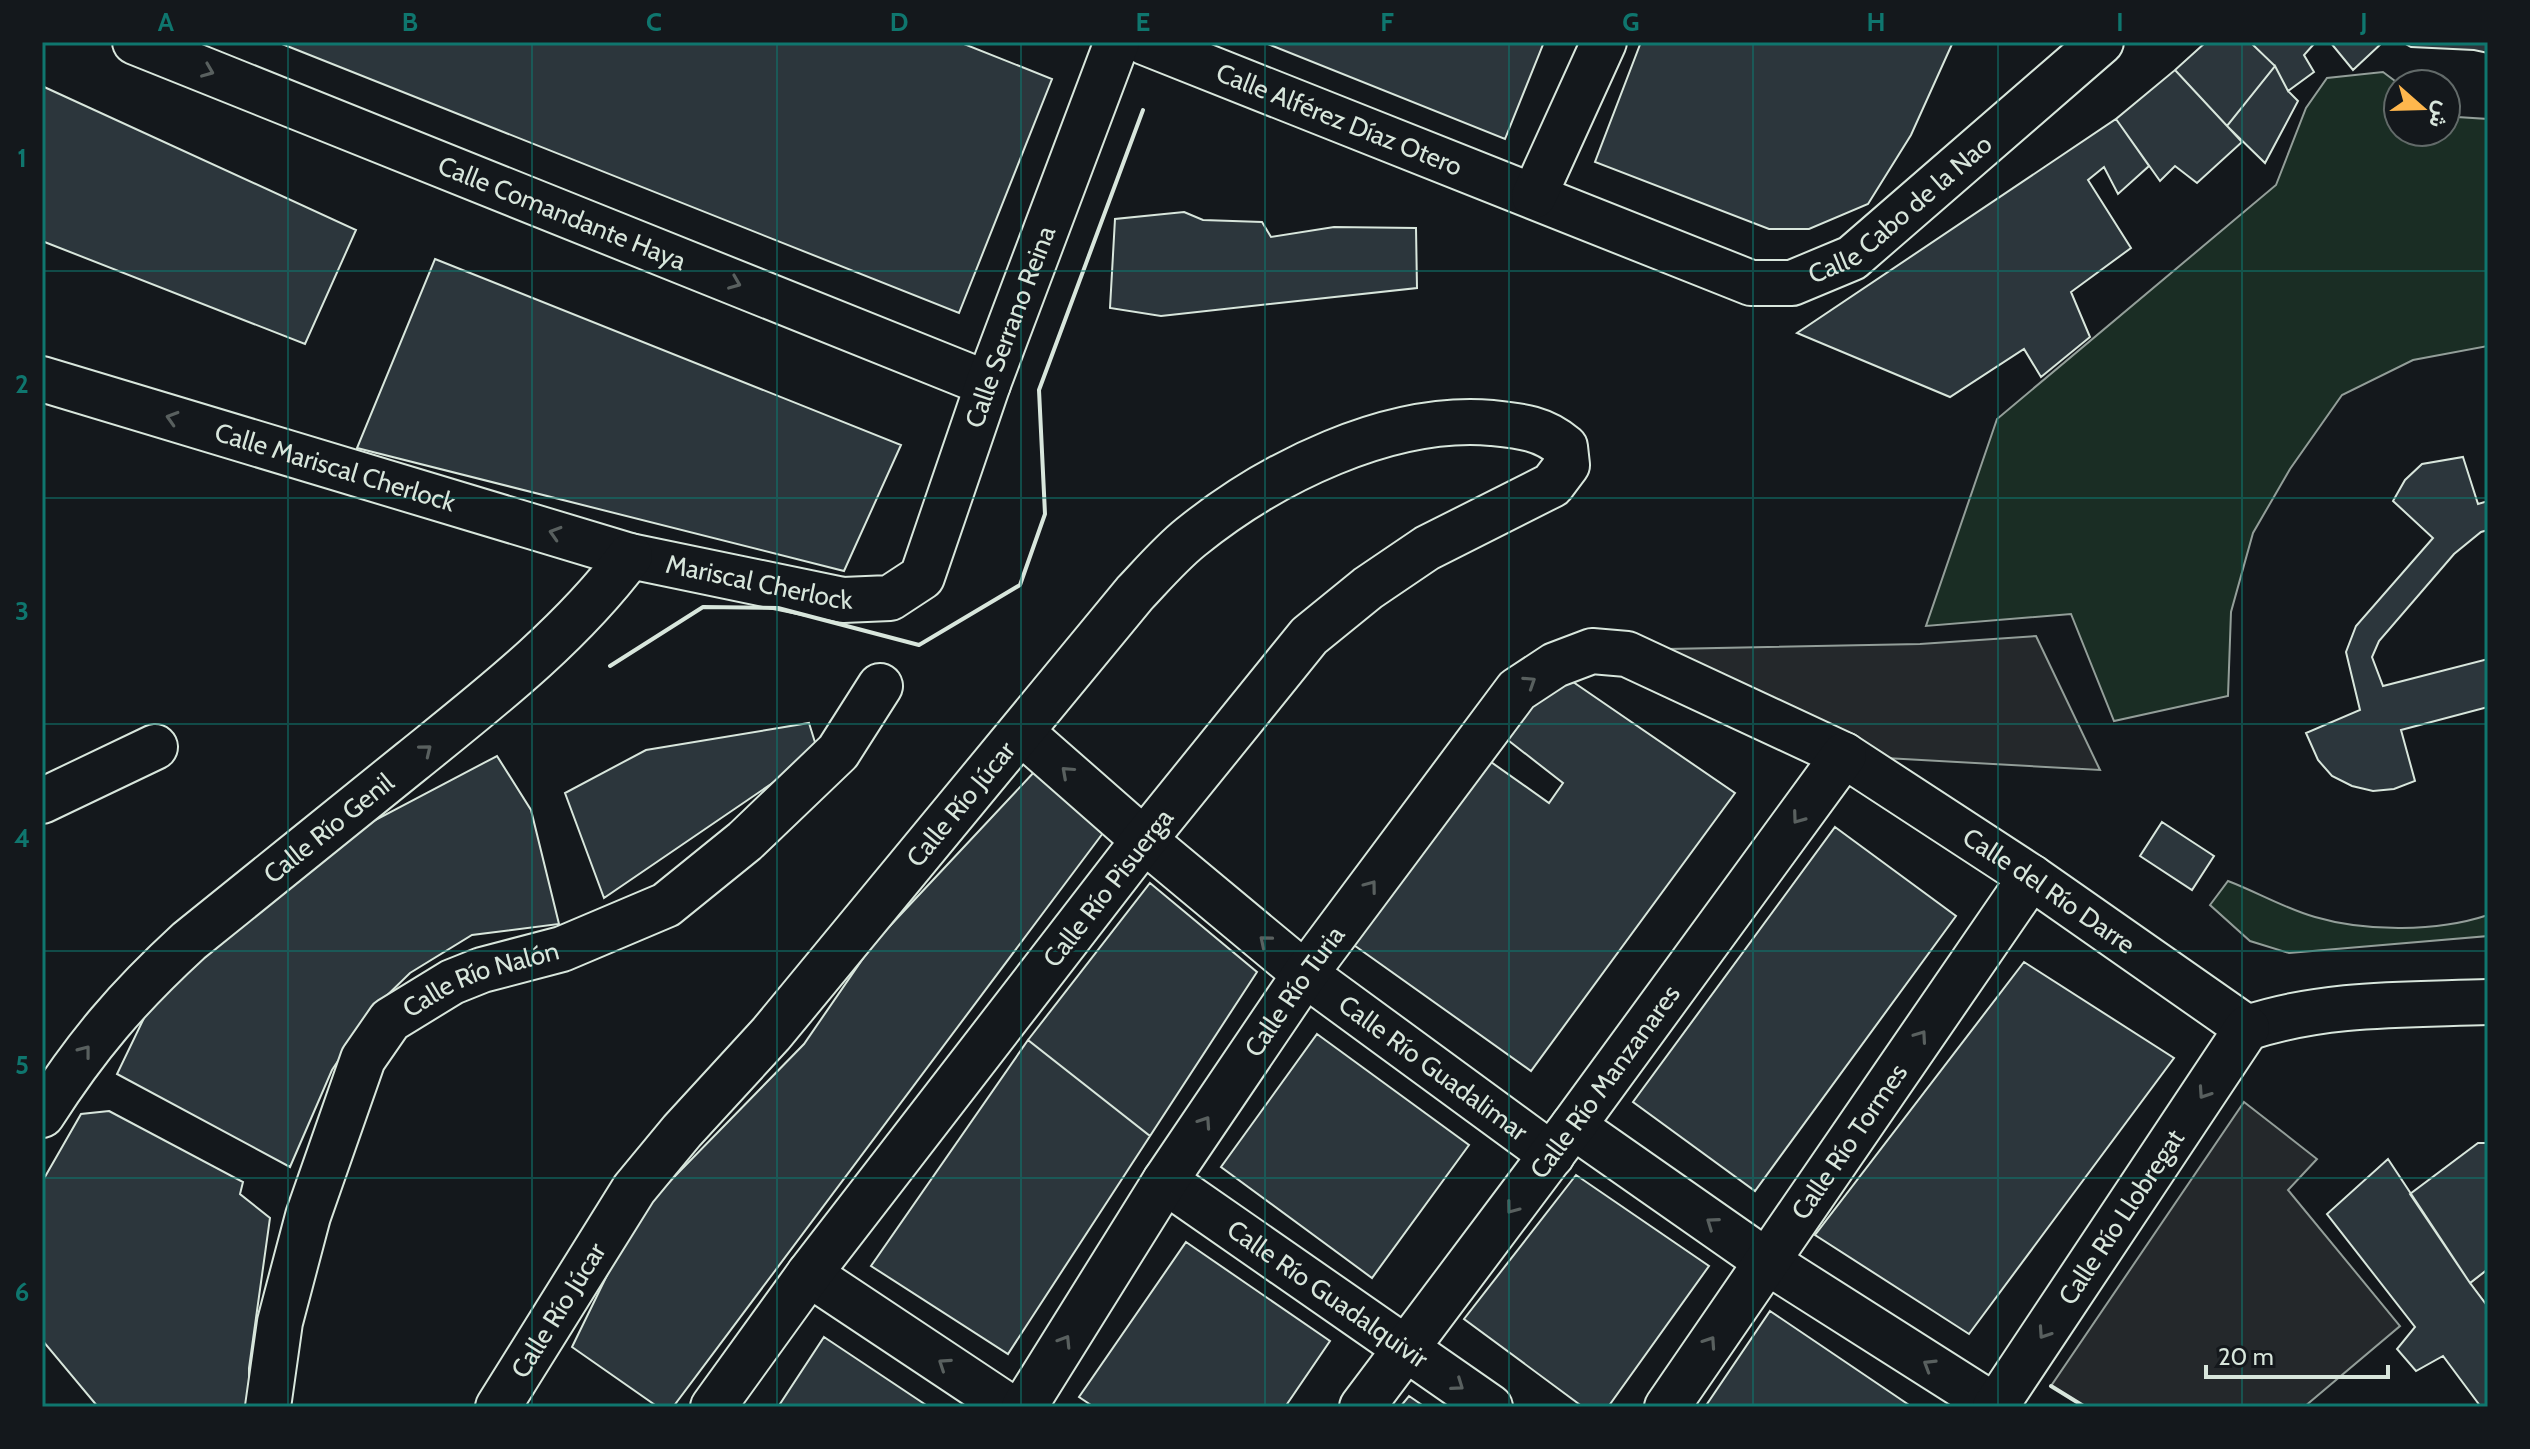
<svg xmlns="http://www.w3.org/2000/svg" width="2530" height="1449" font-family="Cabin,Vazirmatn,sans-serif">
<rect width="100%" height="100%" fill="#14181c"/>
<!-- green -->
<path fill="#1a2d24" stroke="#939e99" stroke-width="2" d="M2383,72L2399,84L2398,132H2446V111L2457,117L2488,119V346L2413,360L2342,395L2290,469L2253,533L2231,612L2228,696L2114,721L2071,614L1926,626L1997,419L2276,185L2306,108L2327,78Z
M2228,881C2257,892 2286,909 2315,917C2366,932 2437,932 2488,915V936L2289,953L2250,941L2210,905Z"/>
<!-- parking -->
<path fill="#24282b" stroke="#939e99" stroke-width="2" d="M2036,636L2100,770L1832,755L1669,649L1920,644Z
M2244,1102L2317,1159L2288,1190L2400,1326L2304,1407H2085L2051,1386Z
M2488,1269V1307L2470,1283Z"/>
<!-- building -->
<path fill="#2c363c" stroke="#d8e6dc" stroke-width="2" d="M277,42H959L1052,79L959,313Z
M1263,42H1544L1505,139Z
M1641,42H1953L1911,135L1868,204L1809,229H1769L1595,162Z
M2206,42H2250L2275,66L2227,126L2175,70Z
M2250,42H2310L2313,45L2304,55L2314,72L2288,91L2275,66Z
M2330,42H2383L2353,70Z
M2402,42H2488V53L2474,50L2411,47Z
M2275,66L2288,91L2298,101L2265,163L2227,126Z
M2175,70L2242,142L2197,183L2175,166L2160,181L2116,119Z
M42,86L356,230L305,344L42,241Z
M2116,119L2149,166L2118,194L2104,167L2088,180L2131,248L2071,292L2090,337L2041,377L2024,349L1950,397L1797,333Z
M1184,212L1203,220L1262,222L1271,237L1334,227L1416,228L1417,288L1161,316L1110,308L1115,219Z
M435,259L901,445L844,571L357,448Z
M2463,457L2478,504L2488,501V530L2481,532L2454,554L2379,641L2372,657L2383,686L2488,659V707L2401,730L2415,781L2394,789L2373,791L2352,786L2332,776L2318,760L2306,733L2360,710L2346,652L2356,626L2433,538L2393,501L2405,480L2422,464Z
M1560,673L1735,793L1531,1071L1351,943L1474,750L1549,803L1563,783L1495,730Z
M809,723L818,752L604,898L565,793L646,750Z
M497,756L531,810L559,924L472,935L410,973L372,1010L332,1070L290,1167L117,1074L158,989L343,837Z
M1036,770L1106,829L673,1407H658L572,1347L636,1216L804,1044L873,944Z
M2162,822L2214,856L2192,890L2140,856Z
M1835,827L1956,916L1755,1191L1633,1102Z
M1150,883L1257,972L1150,1136L1028,1040Z
M2024,962L2174,1058L1969,1334L1815,1235Z
M1317,1034L1469,1145L1372,1278L1221,1167Z
M1028,1040L1150,1136L1008,1354L871,1266Z
M109,1111L243,1182L240,1194L270,1218L249,1368V1407H98L42,1340V1182L81,1114Z
M2478,1143H2488V1269L2470,1283L2410,1194Z
M2388,1159L2470,1283L2488,1307V1407H2481L2443,1356L2416,1371L2397,1349L2415,1327L2327,1214Z
M1576,1175L1709,1266L1608,1407H1583L1464,1319Z
M1186,1242L1330,1341L1285,1407H1094L1079,1397Z
M1770,1311L1912,1407H1705Z
M824,1337L929,1407H778Z
M1409,1396L1425,1407H1400Z"/>
<g fill="none" stroke-linecap="round" stroke-linejoin="round">
<!-- minor casing -->
<g stroke="#d8e6dc" stroke-width="48">
<g id="minor">
<path id="s1" d="M135,42L988,384"/>
<path id="s2" d="M1144,42L1751,283H1792L1852,258L2101,42"/>
<path d="M1534,196L1604,42"/>
<path id="s3" d="M42,379L630,556L843,600L890,598L922,577L988,384L1117,42"/>
<path id="s4" d="M1021,732L1144,840L1305,974L1552,1155"/>
<path d="M42,801L155,747"/>
<path d="M2247,1028C2325,1002 2407,1005 2488,1002"/>
<path id="s5" d="M42,1115C87,1045 127,998 189,941C263,881 338,821 412,761C490,698 570,636 630,556"/>
<path d="M1573,1126L1766,1261L1996,1407"/>
<path id="s6" d="M1165,1181L1490,1407"/>
<path d="M809,1274L1009,1407"/>
<path id="s7" d="M268,1407L280,1322L308,1216L363,1059L390,1020L452,982L482,970L562,949L666,905L745,841L838,752L880,686"/>
<path id="s8" d="M498,1407L634,1189L682,1131L771,1034L1135,593C1153,574 1171,553 1191,537C1270,473 1389,414 1492,423C1521,426 1543,428 1565,447L1567,465L1552,485L1427,548L1368,588L1309,636L1144,840L809,1274L713,1407"/>
<path id="s9" d="M1024,1407L1165,1181L1305,974L1517,690L1555,665L1592,651L1627,654L1844,755L2031,877L2247,1028"/>
<path id="s10" d="M1362,1407L1573,1126L1844,755"/>
<path id="s11" d="M1667,1407L2031,877"/>
<path id="s12" d="M1995,1407L2247,1028"/>
</g>
</g>
<!-- minor -->
<use href="#minor" stroke="#14181c" stroke-width="44"/>
<!-- wall -->
<path stroke="#d8e6dc" stroke-width="4" d="M610,666L703,607L778,608L919,645L1020,585L1045,514L1039,390L1143,110
M2051,1386L2085,1407"/>
</g>
<!-- one-way arrows -->
<defs><path id="oneway-chevron" d="M-2-3.5L2.5 0L-2 3.5" fill="none" stroke-width="1.6" stroke-linecap="round" stroke-linejoin="round" transform="scale(2)"/></defs>
<g stroke="#59605f">
<use href="#oneway-chevron" transform="translate(208 71) rotate(22)"/>
<use href="#oneway-chevron" transform="translate(735 283) rotate(22)"/>
<use href="#oneway-chevron" transform="translate(172 418) rotate(-163)"/>
<use href="#oneway-chevron" transform="translate(555 533) rotate(-163)"/>
<use href="#oneway-chevron" transform="translate(1530 682) rotate(-33)"/>
<use href="#oneway-chevron" transform="translate(426 750) rotate(-39)"/>
<use href="#oneway-chevron" transform="translate(1067 772) rotate(-138)"/>
<use href="#oneway-chevron" transform="translate(1798 818) rotate(126)"/>
<use href="#oneway-chevron" transform="translate(1371 886) rotate(-53)"/>
<use href="#oneway-chevron" transform="translate(1265 941) rotate(-140)"/>
<use href="#oneway-chevron" transform="translate(1921 1036) rotate(-55)"/>
<use href="#oneway-chevron" transform="translate(85 1051) rotate(-52)"/>
<use href="#oneway-chevron" transform="translate(2204 1093) rotate(124)"/>
<use href="#oneway-chevron" transform="translate(1205 1122) rotate(-56)"/>
<use href="#oneway-chevron" transform="translate(1512 1208) rotate(127)"/>
<use href="#oneway-chevron" transform="translate(1712 1223) rotate(-145)"/>
<use href="#oneway-chevron" transform="translate(2044 1333) rotate(124)"/>
<use href="#oneway-chevron" transform="translate(1065 1341) rotate(-58)"/>
<use href="#oneway-chevron" transform="translate(1710 1342) rotate(-56)"/>
<use href="#oneway-chevron" transform="translate(944 1364) rotate(-146)"/>
<use href="#oneway-chevron" transform="translate(1929 1365) rotate(-148)"/>
<use href="#oneway-chevron" transform="translate(1458 1385) rotate(35)"/>
</g>
<!-- grid -->
<path fill="none" stroke="#0f766e" stroke-width="2" stroke-opacity="0.55" d="M288,42V1407M532,42V1407M777,42V1407M1021,42V1407M1265,42V1407M1509,42V1407M1753,42V1407M1998,42V1407M2242,42V1407M42,271H2488M42,498H2488M42,724H2488M42,951H2488M42,1178H2488"/>
<g text-anchor="middle" dominant-baseline="central" stroke-width="6" stroke-linejoin="round" paint-order="stroke">
<!-- street labels -->
<g font-size="26" fill="#d8e6dc" stroke="#14181c">
<text stroke="none"><textPath href="#s2" startOffset="210">Calle Alférez Díaz Otero</textPath></text>
<text stroke="none"><textPath href="#s2" startOffset="826">Calle Cabo de la Nao</textPath></text>
<text stroke="none"><textPath href="#s1" startOffset="460">Calle Comandante Haya</textPath></text>
<text stroke="none"><textPath href="#s3" startOffset="1182">Calle Serrano Reina</textPath></text>
<text stroke="none"><textPath href="#s3" startOffset="306">Calle Mariscal Cherlock</textPath></text>
<text stroke="none"><textPath href="#s3" startOffset="746">Mariscal Cherlock</textPath></text>
<text stroke="none"><textPath href="#s8" startOffset="762">Calle Río Júcar</textPath></text>
<text stroke="none"><textPath href="#s5" startOffset="408">Calle Río Genil</textPath></text>
<text transform="translate(1108 888) rotate(-52)">Calle Río Pisuerga</text>
<text stroke="none"><textPath href="#s9" startOffset="1476">Calle del Río Darre</textPath></text>
<text stroke="none"><textPath href="#s7" startOffset="510">Calle Río Nalón</textPath></text>
<text stroke="none"><textPath href="#s9" startOffset="496">Calle Río Turia</textPath></text>
<text stroke="none"><textPath href="#s4" startOffset="532">Calle Río Guadalimar</textPath></text>
<text stroke="none"><textPath href="#s10" startOffset="406">Calle Río Manzanares</textPath></text>
<text stroke="none"><textPath href="#s11" startOffset="322">Calle Río Tormes</textPath></text>
<text stroke="none"><textPath href="#s12" startOffset="228">Calle Río Llobregat</textPath></text>
<text stroke="none"><textPath href="#s6" startOffset="198">Calle Río Guadalquivir</textPath></text>
<text stroke="none"><textPath href="#s8" startOffset="114">Calle Río Júcar</textPath></text>
</g>
</g>
<!-- border -->
<rect width="2530" height="1449" fill="none" stroke="#14181c" stroke-width="88"/>
<!-- north arrow -->
<g transform="translate(2422 108) rotate(110)"><circle r="38" fill="#14181c" stroke="#626a69" stroke-width="2"/>
<path d="M0-6L14 30L0 20L-14 30Z" fill="#ffb74d"/>
<text y="-12" font-size="22" font-weight="bold" text-anchor="middle" fill="#d8e6dc">ش</text>
</g>
<!-- scale -->
<path d="M2206 1365v12h182v-12" fill="none" stroke="#d8e6dc" stroke-width="4"/>
<text x="2218" y="1365" font-size="24" fill="#d8e6dc" stroke="#14181c" stroke-width="6" paint-order="stroke">20 m</text>
<rect x="44" y="44" width="2442" height="1361" fill="none" stroke="#0f766e" stroke-width="3"/>
<g font-size="26" text-anchor="middle" font-weight="bold" fill="#0f766e">
<text x="166" y="31">A</text>
<text x="410" y="31">B</text>
<text x="654" y="31">C</text>
<text x="899" y="31">D</text>
<text x="1143" y="31">E</text>
<text x="1387" y="31">F</text>
<text x="1631" y="31">G</text>
<text x="1876" y="31">H</text>
<text x="2120" y="31">I</text>
<text x="2364" y="31">J</text>
<text x="22" y="167">1</text>
<text x="22" y="393">2</text>
<text x="22" y="620">3</text>
<text x="22" y="847">4</text>
<text x="22" y="1074">5</text>
<text x="22" y="1301">6</text>
</g>
</svg>
